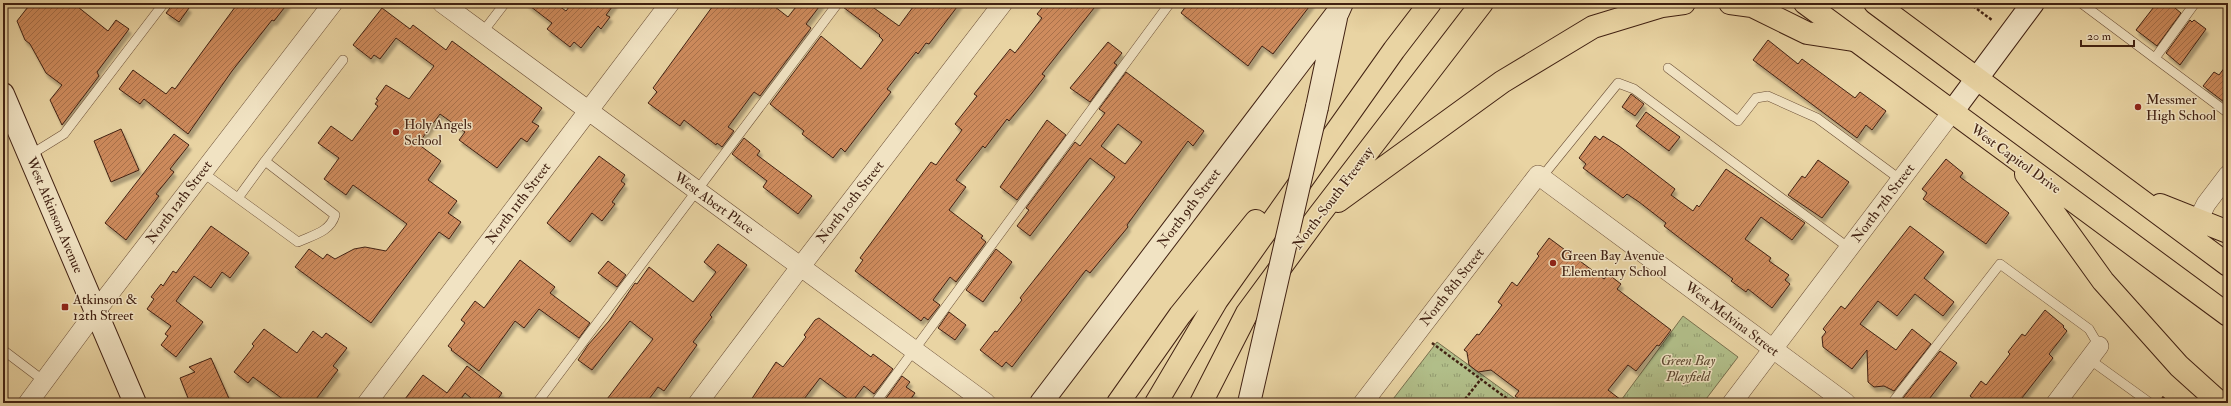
<svg xmlns="http://www.w3.org/2000/svg" width="2231" height="406" font-family="'IM FELL Double Pica',serif">
<defs>
<pattern id="park-tufts" width="24" height="20" patternUnits="userSpaceOnUse"><rect width="24" height="20" fill="#b1be89"/><path d="M3 7l-1-3M5 7V3M7 7l1-3M15 17l-1-3M17 17v-4M19 17l1-3" fill="none" stroke="#929a6f"/></pattern>
<pattern id="building-hatch" width="6" height="6" patternUnits="userSpaceOnUse"><rect width="6" height="6" fill="#ce8b5d"/><path d="M-1 1l2-2M0 6l6-6M5 7l2-2" fill="none" stroke="#a9714b"/></pattern>
<filter id="shadow"><feDropShadow dx="2.5" dy="4.5" stdDeviation="1" flood-color="#0004"/></filter>
</defs>
<rect width="100%" height="100%" fill="#e9d4a3"/>
<filter id="stains"><feTurbulence type="fractalNoise" baseFrequency=".005" numOctaves="4"/><feColorMatrix values="0 0 0 0 .2 0 0 0 0 .09 0 0 0 0 .02 0 0 0 .5 -.17"/></filter>
<radialGradient id="worn" r=".72"><stop offset=".6" stop-color="#630" stop-opacity="0"/><stop offset="1" stop-color="#630" stop-opacity=".3"/></radialGradient>
<!-- park -->
<path fill="url(#park-tufts)" stroke="#79704e" d="M1683,316L1738,357L1703,403H1619Z
M1437,342L1521,403H1390Z"/>
<!-- building -->
<path fill="url(#building-hatch)" stroke="#412112" fill-rule="evenodd" filter="url(#shadow)" d="M31,3H73L108,31L116,20L129,29L97,72L99,76L62,125L50,100L62,85L46,73L30,44L25,40L17,21Z
M174,3H182L189,8L179,22L166,13Z
M238,3H288L274,21L272,20L232,71L188,134L144,99L140,104L119,89L133,70L166,94L172,87L175,89Z
M526,3H555L566,11L572,3H615L606,15L610,17L601,29L598,26L581,48L574,42L570,47L547,29L552,23Z
M715,3H770L788,17L799,3H822L806,24L811,28L760,96L754,92L728,127L734,131L722,147L717,143L716,145L684,120L680,126L648,103L657,92L653,88Z
M844,3H867L899,26L916,3H960L929,44L926,43L918,54L916,52L887,89L891,92L845,152L841,148L833,158L802,134L804,131L770,104L821,36L861,69L883,40L879,36L880,35L843,7Z
M1046,3H1098L1042,74L1045,76L1032,93L1009,121L1007,119L985,148L983,146L956,180L966,187L949,210L983,236L981,238L986,242L956,282L950,277L933,300L940,305L928,320L924,317L921,321L855,271L863,260L860,258L931,162L936,165L962,130L955,124L977,96L974,94L1010,49L1015,53L1042,18L1037,14Z
M1188,3H1312L1273,54L1262,46L1248,66L1181,13Z
M2157,3H2169L2181,13L2157,46L2136,30Z
M382,8L410,29L413,25L446,50L452,41L542,108L532,122L539,126L527,142L521,138L497,168L459,140L465,132L440,114L418,144L441,161L428,180L457,201L448,213L461,222L449,239L439,232L371,323L295,267L309,249L323,259L327,254L335,259L354,249L365,247L386,251L407,224L353,185L346,195L324,179L339,158L318,143L331,126L352,141L378,106L375,104L378,100L376,99L386,85L409,99L434,66L396,38L380,59L374,55L371,59L353,45Z
M2190,20L2192,22L2194,20L2206,29L2180,65L2166,53Z
M1768,40L1798,64L1802,59L1855,98L1860,92L1886,111L1872,130L1866,125L1857,138L1753,60Z
M1108,42L1122,53L1114,63L1117,65L1090,102L1070,88Z
M2228,63V105L2203,86L2214,72L2219,75Z
M1126,72L1204,131L1193,146L1188,141L1127,225L1128,227L1090,273L1086,270L1012,367L1006,362L1002,367L980,350L995,331L997,332L1022,300L1020,298L1115,177L1090,158L1030,236L1017,226L1029,210L1026,208L1075,142L1080,146L1105,113L1099,109ZM1118,124L1142,142L1125,164L1101,146Z
M1631,94L1644,104L1635,116L1622,107Z
M1646,112L1680,137L1669,151L1636,126Z
M1047,120L1066,135L1017,200L1000,187Z
M121,129L139,170L111,182L94,141Z
M174,134L189,145L170,169L174,172L156,194L159,196L126,240L105,223Z
M1595,136L1600,140L1603,136L1619,146L1675,189L1671,195L1693,211L1697,205L1699,207L1726,169L1805,223L1792,240L1761,217L1745,239L1771,258L1769,261L1789,275L1785,280L1790,284L1772,308L1748,289L1746,292L1731,281L1733,279L1664,226L1666,223L1639,202L1627,194L1623,198L1583,168L1586,164L1579,158Z
M744,138L760,151L757,155L812,196L798,214L763,187L767,181L732,154Z
M599,156L625,175L621,181L625,184L612,202L615,204L602,221L592,213L570,242L547,223Z
M1946,159L1963,173L1960,177L2009,213L1986,244L1923,199L1927,193L1922,189Z
M1818,160L1849,182L1822,218L1788,195L1802,176L1805,178Z
M211,226L249,253L230,278L222,272L211,288L194,276L176,301L203,322L176,357L161,345L168,336L165,334L171,326L147,309L154,299L151,297L161,284L163,286L173,271L176,273Z
M1910,226L1944,252L1924,278L1954,302L1943,316L1915,294L1897,316L1878,301L1860,324L1896,350L1912,329L1931,344L1894,391L1884,386L1874,387L1868,382L1867,350L1852,369L1823,347L1822,337L1826,332L1823,329L1841,306L1845,309Z
M1549,238L1604,279L1608,274L1621,284L1617,289L1671,330L1659,346L1657,345L1636,371L1628,365L1608,390L1625,403H1524L1515,396L1519,391L1491,370L1478,372L1469,365L1467,352L1464,350L1477,334L1479,335L1502,305L1498,302L1512,282L1517,286L1539,256L1537,254Z
M718,244L747,265L710,315L712,317L693,342L697,345L664,391L658,387L646,403H604L653,339L630,321L592,370L578,360L588,345L609,321L635,283L637,284L649,267L693,302L716,272L704,262Z
M996,249L1012,262L983,302L966,290Z
M520,260L555,287L550,293L590,323L579,338L539,309L524,328L515,321L479,371L451,350L452,349L448,346L465,323L461,320L475,301L484,308Z
M608,261L626,275L617,287L598,273Z
M2045,310L2064,326L2063,327L2067,331L2049,354L2053,358L2018,403H1979L1970,396L1981,381L1986,385L2010,354L2008,352L2022,334L2025,336Z
M949,312L966,325L955,340L938,328Z
M819,318L871,357L873,354L893,369L874,394L864,386L852,402L820,378L801,403H749L776,362L783,367L806,337L804,335L815,320Z
M264,329L297,353L313,331L322,338L326,333L347,348L333,366L338,370L313,403H288L253,377L248,383L234,372L254,346L252,344Z
M1940,351L1957,363L1926,403H1909L1903,398Z
M211,358L231,403H190L180,378L195,372L189,367Z
M467,366L502,393L495,403H477L465,393L459,402L461,403H402L423,375L447,393Z
M902,376L910,382L906,387L915,393L908,403H886L884,401Z"/>
<g fill="none" stroke-linecap="round" stroke-linejoin="round">
<!-- lane casing -->
<g stroke="#6b4e36" stroke-width="10">
<path id="lane" d="M2081,3L2228,113
M482,33L505,3
M2155,58L2195,3
M1668,68L1738,121L1756,98L1768,96L1817,118L1901,180
M30,155L64,134L164,3
M265,161L343,60
M202,172L298,242C313,235 330,232 335,215L265,161L238,198
M1541,178L1618,83L1634,89L1849,248
M3,350L44,381
M2089,359L2150,403
M537,403L838,3
M875,403L1170,3
M1892,403L2000,264L2089,329L2099,346"/>
</g>
<!-- street casing -->
<g stroke="#6b4e36" stroke-width="20">
<path id="street" d="M442,3L986,403
M2198,220L2206,204L2228,175
M28,403L96,311L333,3
M367,403L670,3
M698,403L801,266L1003,3
M1363,403L1538,175L1846,403
M1732,403L1952,112
M2056,403L2099,346"/>
</g>
<!-- secondary casing -->
<g stroke="#412112" stroke-width="24">
<path id="secondary" d="M3,94L135,403
M1317,107L1336,18
M1952,112L2033,3
M1041,403L1338,12L1342,3"/>
</g>
<!-- primary casing -->
<g stroke="#412112" stroke-width="24">
<path id="primary" d="M1805,3L2228,315
M1875,3L2228,265
M2026,174L2103,281L2179,366L2220,403
M2160,205L2228,232"/>
</g>
<!-- highway casing -->
<g stroke="#412112" stroke-width="24">
<path id="highway" d="M1730,3L1752,6L1807,33L1853,40
M1338,201L1502,82L1593,27L1662,6L1684,3
M1118,403L1180,315L1256,221
M1156,403L1217,300L1394,50L1430,3
M1201,403L1247,313L1319,215L1482,3"/>
</g>
<!-- path -->
<path stroke="#412112" stroke-width="2.5" stroke-dasharray="3 2" stroke-linecap="butt" d="M1969,3L1992,20
M1432,343L1513,403
M2162,397L2170,403
M1462,403L1481,379"/>
<!-- lane -->
<use href="#lane" stroke="#f1e3c3" stroke-width="9"/>
<!-- street -->
<use href="#street" stroke="#f1e3c3" stroke-width="19"/>
<!-- secondary -->
<use href="#secondary" stroke="#f1e3c3" stroke-width="22"/>
<!-- primary -->
<use href="#primary" stroke="#e9d4a3" stroke-width="22"/>
<!-- highway -->
<use href="#highway" stroke="#e9d4a3" stroke-width="22"/>
<!-- secondary-bridge casing -->
<g stroke="#412112" stroke-width="24" stroke-linecap="butt">
<path id="secondary-bridge" d="M1249,403L1317,107"/>
</g>
<!-- secondary-bridge -->
<use href="#secondary-bridge" stroke="#f1e3c3" stroke-width="22"/>
</g>
<!-- markers -->
<g fill="#8f2418" stroke="#f1e3c3" stroke-width="1.5">
<circle cx="2138" cy="107" r="4"/>
<circle cx="396" cy="132" r="4"/>
<circle cx="1553" cy="263" r="4"/>
<rect x="61" y="303" width="8" height="8" rx="2"/>
</g>
<g text-anchor="middle" dominant-baseline="central" stroke-width="3" stroke-linejoin="round" paint-order="stroke">
<!-- poi labels -->
<g font-size="14" fill="#412112" stroke="#f1e3c3" text-anchor="start">
<text x="2146" y="99">Messmer<tspan x="2146" dy="16">High School</tspan></text>
<text x="404" y="124">Holy Angels<tspan x="404" dy="16">School</tspan></text>
<text x="1561" y="255">Green Bay Avenue<tspan x="1561" dy="16">Elementary School</tspan></text>
<text x="73" y="299">Atkinson &amp;<tspan x="73" dy="16">12th Street</tspan></text>
</g>
<!-- street labels -->
<g font-size="14" fill="#412112" stroke="#f1e3c3">
<text transform="translate(2016 159) rotate(36)">West Capitol Drive</text>
<text transform="translate(1333 198) rotate(-53)">North-South Freeway</text>
<text transform="translate(179 202) rotate(-53)">North 12th Street</text>
<text transform="translate(850 202) rotate(-52)">North 10th Street</text>
<text transform="translate(518 203) rotate(-53)">North 11th Street</text>
<text transform="translate(714 203) rotate(36)">West Abert Place</text>
<text transform="translate(1883 203) rotate(-53)">North 7th Street</text>
<text transform="translate(1189 208) rotate(-53)">North 9th Street</text>
<text transform="translate(55 215) rotate(67)">West Atkinson Avenue</text>
<text transform="translate(1452 287) rotate(-52)">North 8th Street</text>
<text transform="translate(1732 319) rotate(37)">West Melvina Street</text>
</g>
<!-- park labels -->
<g font-size="14" font-style="italic" fill="#5d4830" stroke="#f1e3c3">
<text x="1688" y="360">Green Bay<tspan x="1688" dy="16">Playfield</tspan></text>
</g>
</g>
<!-- margin -->
<rect width="2231" height="406" fill="none" stroke="#e9d4a3" stroke-width="16"/>
<rect x="4" y="4" width="2223" height="398" fill="none" stroke="#412112" stroke-width="2"/>
<rect x="8" y="8" width="2215" height="390" fill="none" stroke="#412112"/>
<!-- scale -->
<path d="M2081 40v6h53v-6" fill="none" stroke="#412112" stroke-width="2"/>
<text x="2087" y="40" font-size="12" fill="#412112" stroke="#f1e3c3" stroke-width="3" paint-order="stroke">20 m</text>
<rect width="100%" height="100%" filter="url(#stains)"/>
<rect width="100%" height="100%" fill="url(#worn)"/>
</svg>
